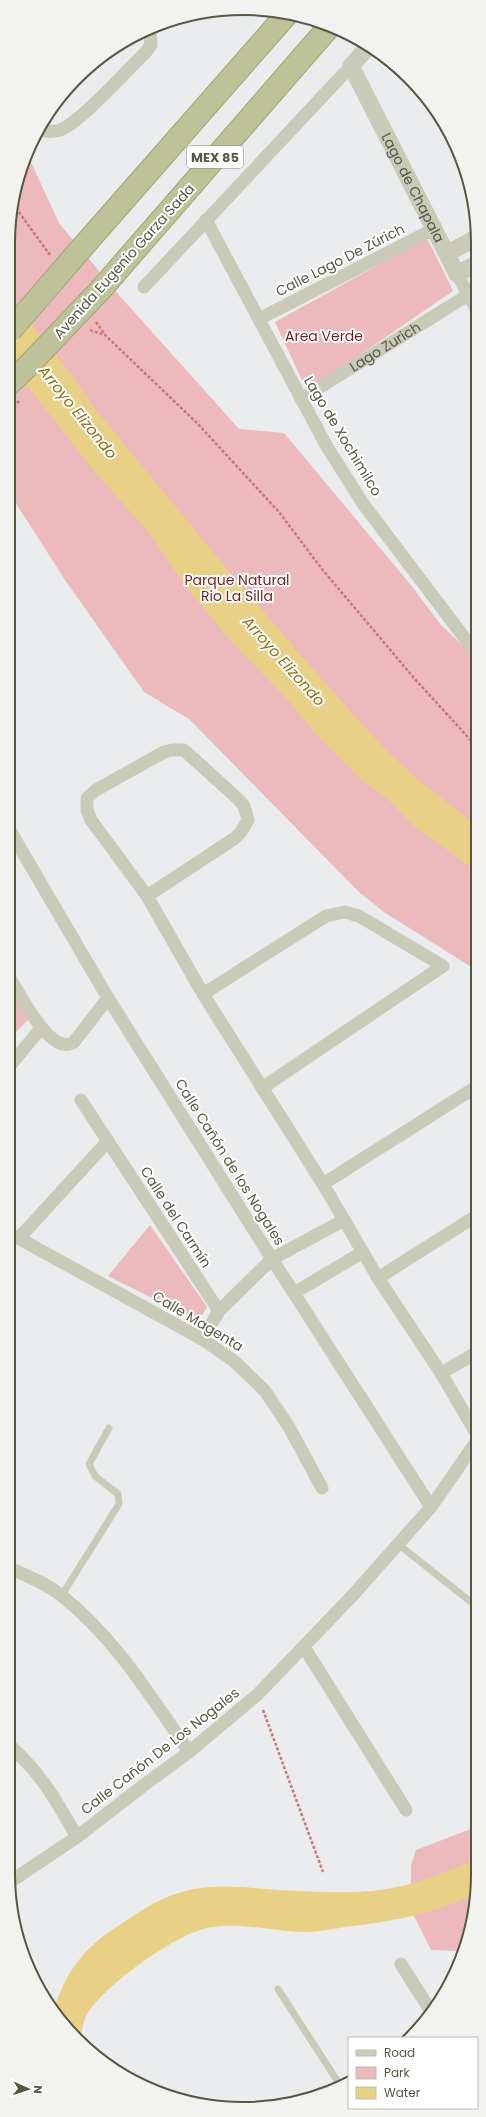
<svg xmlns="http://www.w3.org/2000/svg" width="486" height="2117" font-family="Poppins,sans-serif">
<rect width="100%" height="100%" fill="#ebecee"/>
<!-- green -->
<path fill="#ecb9bc" d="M29,158L59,223L118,294L239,429L284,433L410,584L441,625L476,658V970L384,912L359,892L189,719L144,692L65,580L10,494V212Z
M427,238L453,291L307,391L275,322Z
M9,989L28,1020L9,1039Z
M150,1225L207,1307L198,1321L108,1276Z
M476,1827V1905L460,1951L431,1950L411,1910V1865L416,1850Z"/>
<!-- water -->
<path fill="#e8d187" d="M10,297L70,373L96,410L231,574L324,682L384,748L416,778L476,825V871L414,826L387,798L363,781L313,731L288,700L231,641L187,588L150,534L91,467L10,364Z
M476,1860V1893C437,1914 388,1922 345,1927C334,1929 322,1931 311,1932C278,1933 246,1922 212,1927C177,1932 110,1982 89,2011C83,2019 82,2030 81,2040L66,2029L54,2009C68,1967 85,1947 121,1924C135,1915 148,1905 163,1899C202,1881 237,1887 279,1890C313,1892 347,1894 381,1890C414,1886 445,1871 476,1860Z"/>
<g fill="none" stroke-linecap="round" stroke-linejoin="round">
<!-- trunk casing -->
<g stroke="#a0a56f" stroke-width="24">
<path id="trunk" d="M73,258L287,14
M102,288L329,27
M10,383L28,366"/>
</g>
<!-- path -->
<path stroke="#c87873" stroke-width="2.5" stroke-dasharray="3 2" stroke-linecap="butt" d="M13,204L50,255
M96,322L106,336L197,423L279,512L321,568L414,678L476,746
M90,330L105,335
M10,410L19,401
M263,1710L323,1872"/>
<!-- service -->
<path stroke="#cacab9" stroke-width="7" d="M398,1544L476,1606
M62,1595L119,1504L118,1494L95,1476L89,1464L109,1428
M278,1989L340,2085"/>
<!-- minor -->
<g stroke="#cacab9" stroke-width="13">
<path d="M38,129C45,132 53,132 60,130C80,123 127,70 145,53L151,45L150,32"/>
<path d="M206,220L327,447L364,505L476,653"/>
<path d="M457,274L476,309"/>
<path d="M144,287L351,66"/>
<path d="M259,319L436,228"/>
<path id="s1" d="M301,399L468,295"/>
<path d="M9,829L108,998L272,1259L431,1507"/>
<path d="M147,896L235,838L241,832L248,820L244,806L238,799L184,750H172L164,752L96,790L87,798V810L91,820L147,896L203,994L323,1184L378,1278L441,1373L476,1433"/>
<path d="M9,977C19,992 51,1058 74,1042L108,998"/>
<path d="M203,994L326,916L345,912L359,916L443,966L262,1088"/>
<path d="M9,1067L41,1028"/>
<path d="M81,1100L219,1311"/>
<path d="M323,1184L476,1087"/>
<path d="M9,1233L202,1339L234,1361L265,1391L289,1427L322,1488"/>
<path d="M19,1238L108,1141"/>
<path d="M378,1278L476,1216"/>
<path d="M294,1293L363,1252"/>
<path d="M202,1339L219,1311L272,1259L344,1220"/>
<path d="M441,1373L476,1353"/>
<path d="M8,1567C26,1576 47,1583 62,1596C115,1638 151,1697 189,1752"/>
<path d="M304,1647L406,1810"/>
<path d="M8,1744C41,1773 56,1800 77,1837"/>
<path d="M10,1882L77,1837L144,1785L189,1752L258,1694L353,1595L431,1507L476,1442"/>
<path d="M401,1964L430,2010"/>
</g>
<!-- tertiary -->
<g stroke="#cacab9" stroke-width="17">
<path id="s2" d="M368,47L351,66L457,274L476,264"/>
<path d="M448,253L476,238"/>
</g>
<!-- trunk -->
<use href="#trunk" stroke="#bec298" stroke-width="22"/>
<!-- trunk-bridge casing -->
<g stroke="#a0a56f" stroke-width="24" stroke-linecap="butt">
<path id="trunk-bridge" d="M10,331L73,258
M28,366L102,288"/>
</g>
<!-- trunk-bridge -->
<use href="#trunk-bridge" stroke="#bec298" stroke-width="22"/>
</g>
<g text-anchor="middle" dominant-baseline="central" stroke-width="4" stroke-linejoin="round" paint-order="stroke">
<!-- shield labels -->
<rect fill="#fff" stroke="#89897c" stroke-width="1" x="187" y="146" width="56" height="22" rx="3"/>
<g font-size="13" font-weight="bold" fill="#575744">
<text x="215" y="157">MEX 85</text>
</g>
<!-- street labels -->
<g font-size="14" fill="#575744" stroke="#fff">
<text stroke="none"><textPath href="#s2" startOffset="162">Lago de Chapala</textPath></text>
<text transform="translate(340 260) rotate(-27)">Calle Lago De Zúrich</text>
<text transform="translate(124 261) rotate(-48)">Avenida Eugenio Garza Sada</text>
<text stroke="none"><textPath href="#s1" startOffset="99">Lago Zurich</textPath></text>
<text transform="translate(343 436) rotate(59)">Lago de Xochimilco</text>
<text transform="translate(230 1162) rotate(58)">Calle Cañón de los Nogales</text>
<text transform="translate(176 1217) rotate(57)">Calle del Carmín</text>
<text transform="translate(198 1321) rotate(31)">Calle Magenta</text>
<text transform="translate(160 1751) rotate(-38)">Calle Cañón De Los Nogales</text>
</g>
<!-- park labels -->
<g font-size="14" fill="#751e19" stroke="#fff">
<text x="324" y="336">Area Verde</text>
<text x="237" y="580">Parque Natural<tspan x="237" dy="16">Rio La Silla</tspan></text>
</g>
<!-- water labels -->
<g font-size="15" font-style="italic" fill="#907211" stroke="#fff">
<text transform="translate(78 412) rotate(51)">Arroyo Elizondo</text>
<text transform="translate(284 661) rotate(48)">Arroyo Elizondo</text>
</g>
</g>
<!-- crop -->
<path d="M0 0H486V2117H0ZM243 15H243A228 228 0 0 1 471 243V1874A228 228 0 0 1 243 2102H243A228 228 0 0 1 15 1874V243A228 228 0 0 1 243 15Z" fill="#f2f2f0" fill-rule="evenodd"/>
<path fill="none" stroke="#575744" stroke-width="2" d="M243 15H243A228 228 0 0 1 471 243V1874A228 228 0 0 1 243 2102H243A228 228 0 0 1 15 1874V243A228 228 0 0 1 243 15Z"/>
<!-- legend -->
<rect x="348" y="2037" width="130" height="72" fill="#ffffff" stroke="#bcbcb4"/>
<rect x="356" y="2050" width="20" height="6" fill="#cacab9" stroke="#bcbcb4"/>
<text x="384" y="2057" font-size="12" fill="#575744">Road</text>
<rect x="356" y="2067" width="20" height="12" fill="#ecb9bc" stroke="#bcbcb4"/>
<text x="384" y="2077" font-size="12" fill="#575744">Park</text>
<rect x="356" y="2087" width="20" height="12" fill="#e8d187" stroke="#bcbcb4"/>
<text x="384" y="2097" font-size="12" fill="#575744">Water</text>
<!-- north arrow -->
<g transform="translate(28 2089) rotate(93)" stroke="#ffffff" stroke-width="3" paint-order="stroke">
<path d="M0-3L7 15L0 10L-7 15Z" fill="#575744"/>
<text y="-6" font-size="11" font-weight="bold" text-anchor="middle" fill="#575744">N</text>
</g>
</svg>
